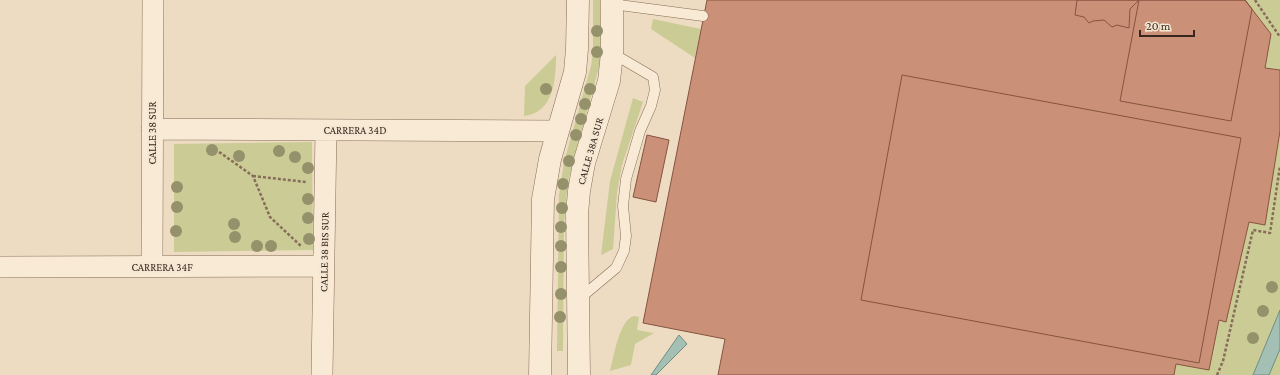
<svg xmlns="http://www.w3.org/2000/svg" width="1280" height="375" font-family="'Crimson Pro',serif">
<rect width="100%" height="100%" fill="#eddcc2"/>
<!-- green -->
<path fill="#cbcb96" d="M593,0H600L601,51L599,67L568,181L564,223L563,351H557L559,195L564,162L591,66L593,52Z
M1245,0H1280V70L1265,68L1271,34Z
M653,19L701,29L695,58L651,29Z
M556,55C556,79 554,113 524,116L525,86Z
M633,98L643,102L622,165L617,193L613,249L601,255L610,181Z
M1280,131V310L1253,375H1174L1176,364L1209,370L1219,320L1226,321L1249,222L1265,224Z
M312,142L313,250L174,252V144Z
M634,316L639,317L637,330L654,333L635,344L631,365L610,371C614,357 619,320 634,316Z
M1280,349V375H1269Z"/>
<!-- water -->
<path fill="#a4c0b5" stroke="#6c8e81" d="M1280,310V349L1269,375H1253Z
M679,335L687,344L656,375H651Z"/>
<!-- building -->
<path fill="#cb9178" stroke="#865340" d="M707,0H1245L1271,34L1265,68L1280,70V131L1265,225L1249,222L1226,322L1219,320L1209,370L1176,364L1174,375H718L725,339L643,323Z
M1077,0H1137L1138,1L1130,9L1129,28L1117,25L1112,27L1104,20L1093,21L1089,23L1084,17L1075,15Z
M1139,0H1245L1252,9L1231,121L1120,101Z
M902,75L1241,138L1199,363L861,300Z
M647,135L669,140L656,202L633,197Z"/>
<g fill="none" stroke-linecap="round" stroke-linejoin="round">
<!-- service casing -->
<g stroke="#876c59" stroke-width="11">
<path id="service" d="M612,4L703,16
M579,299L616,268L624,251L626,236L623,206L626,179L640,131L651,106L655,90L653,77L612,53"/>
</g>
<!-- minor casing -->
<g stroke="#876c59" stroke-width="22">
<path id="minor" d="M152,129L558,131
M0,267L323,266
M152,267L153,0
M322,375L326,130"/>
</g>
<!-- tertiary casing -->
<g stroke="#876c59" stroke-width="23">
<path id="tertiary" d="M540,375L543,199L550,159L575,72L577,49L578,0
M579,375L577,214L579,191L584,163L609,81L612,53V0"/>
</g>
<!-- path -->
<path stroke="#876c59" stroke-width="2.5" stroke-dasharray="3 2" stroke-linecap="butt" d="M1255,0L1280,37
M215,149L253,176L270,217L302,247
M253,176L306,182
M1217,375L1223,361L1253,230L1270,233L1280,166"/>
<!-- service -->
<use href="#service" stroke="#f8ead5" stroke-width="10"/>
<!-- minor -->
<use href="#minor" stroke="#f8ead5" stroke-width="21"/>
<!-- tertiary -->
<use href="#tertiary" stroke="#f8ead5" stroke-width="22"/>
</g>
<!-- trees -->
<g fill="#95916b">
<circle cx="597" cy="31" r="6"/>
<circle cx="597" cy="52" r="6"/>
<circle cx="546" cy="89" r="6"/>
<circle cx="590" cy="89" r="6"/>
<circle cx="585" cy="104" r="6"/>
<circle cx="581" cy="119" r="6"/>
<circle cx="576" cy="135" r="6"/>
<circle cx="212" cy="150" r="6"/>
<circle cx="279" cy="151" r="6"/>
<circle cx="239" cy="156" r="6"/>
<circle cx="295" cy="157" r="6"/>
<circle cx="569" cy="161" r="6"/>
<circle cx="308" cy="168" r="6"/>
<circle cx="563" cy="184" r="6"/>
<circle cx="177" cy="187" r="6"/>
<circle cx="308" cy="199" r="6"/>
<circle cx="177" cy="207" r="6"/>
<circle cx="562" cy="208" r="6"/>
<circle cx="308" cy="218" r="6"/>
<circle cx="234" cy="224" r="6"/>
<circle cx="561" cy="227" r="6"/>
<circle cx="176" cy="231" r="6"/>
<circle cx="235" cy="237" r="6"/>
<circle cx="309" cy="239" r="6"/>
<circle cx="257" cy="246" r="6"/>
<circle cx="271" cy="246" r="6"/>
<circle cx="561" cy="246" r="6"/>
<circle cx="561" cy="267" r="6"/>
<circle cx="1272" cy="287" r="6"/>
<circle cx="561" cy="294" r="6"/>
<circle cx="1263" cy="311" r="6"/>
<circle cx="560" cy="317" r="6"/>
<circle cx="1253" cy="338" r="6"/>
</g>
<g text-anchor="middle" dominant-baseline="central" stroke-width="4" stroke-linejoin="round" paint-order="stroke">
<!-- street labels -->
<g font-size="11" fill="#37271e" stroke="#f5e7d2">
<text x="355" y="130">CARRERA 34D</text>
<text transform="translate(152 133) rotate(-90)">CALLE 38 SUR</text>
<text transform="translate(590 151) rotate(-74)">CALLE 38A SUR</text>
<text transform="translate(324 252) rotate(-89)">CALLE 38 BIS SUR</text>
<text x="162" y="267">CARRERA 34F</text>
</g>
</g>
<!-- scale -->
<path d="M1140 30v6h54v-6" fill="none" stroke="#37271e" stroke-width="2"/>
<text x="1146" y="30" font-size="12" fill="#37271e" stroke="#f5e7d2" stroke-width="3" paint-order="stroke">20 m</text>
</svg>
